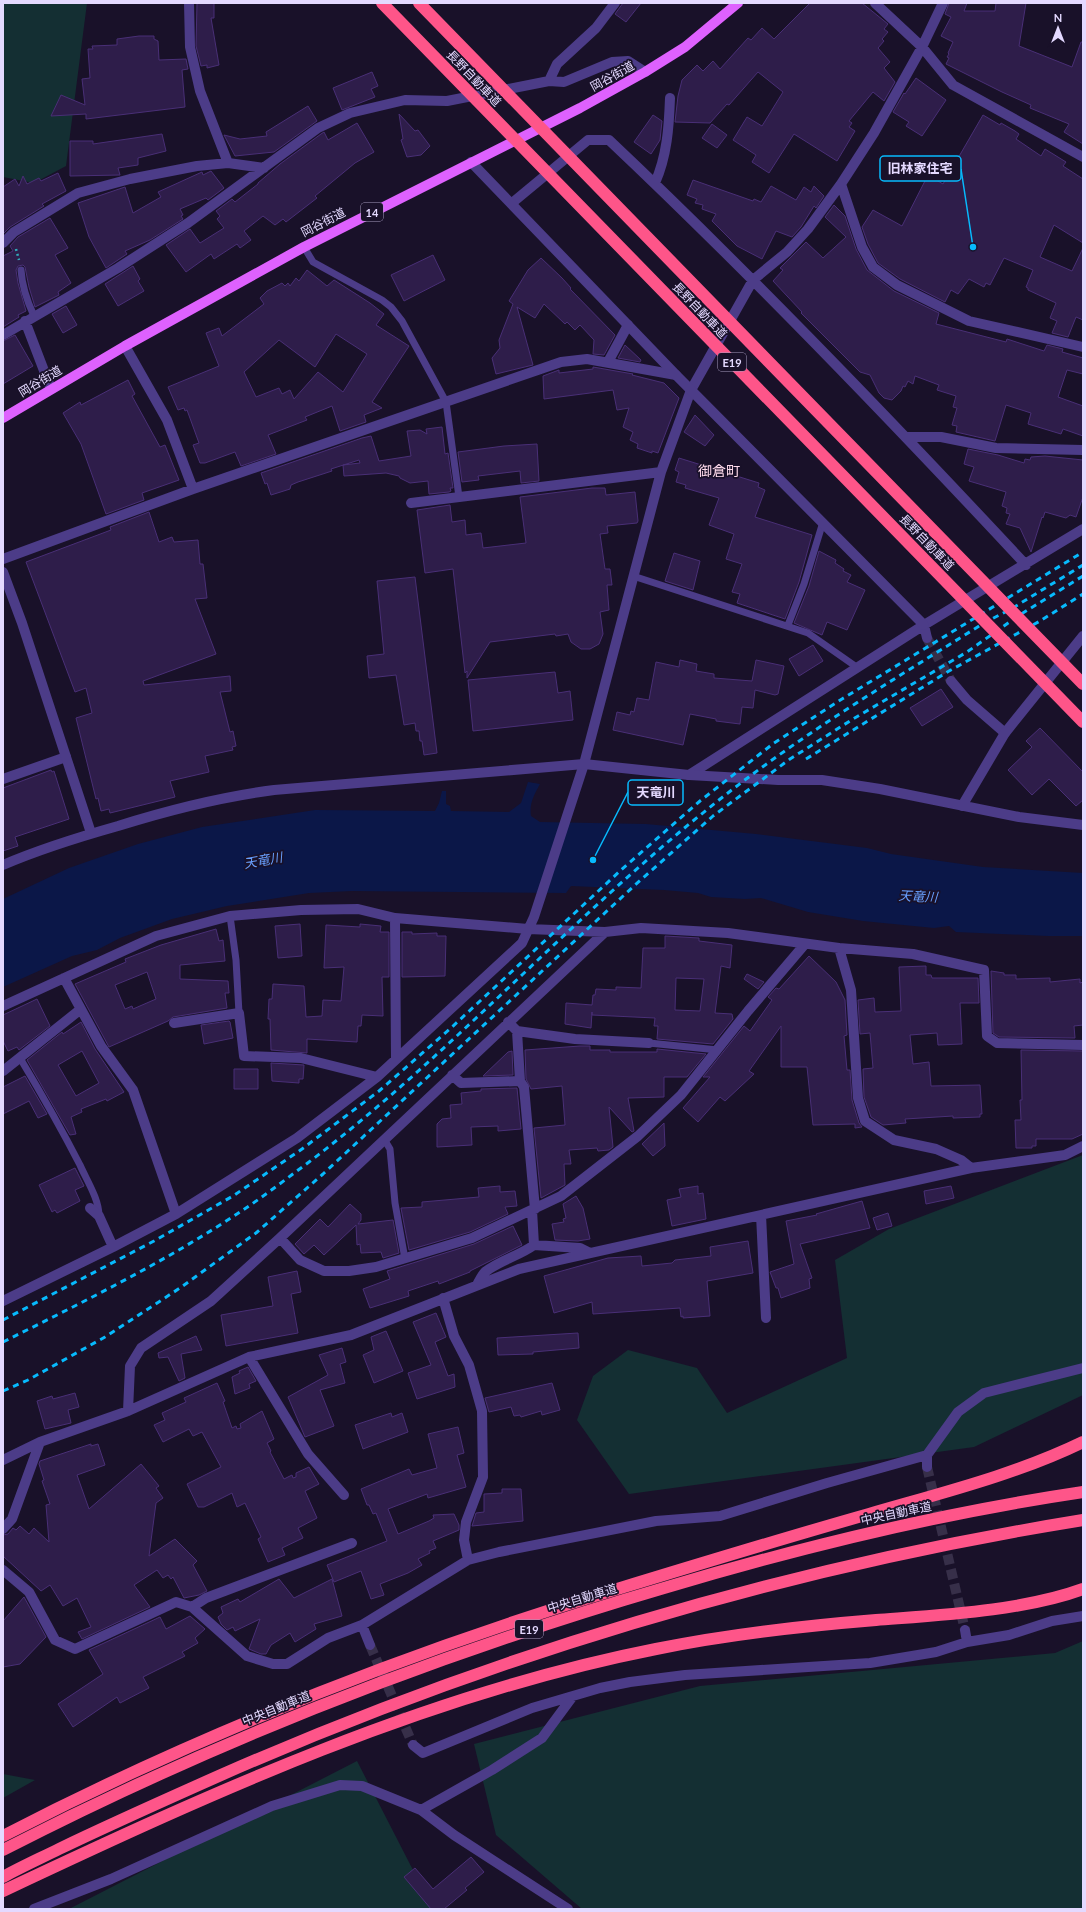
<svg xmlns="http://www.w3.org/2000/svg" width="1086" height="1912" font-family="Lato,'Noto Sans JP',sans-serif">
<rect width="100%" height="100%" fill="#191129"/>
<!-- green -->
<path fill="#142f33" d="M3,3H87L66,166L34,183L3,177Z
M1083,1155V1395L974,1447L629,1494L577,1420L593,1376L628,1350L697,1368L727,1413L847,1358L835,1260L889,1229Z
M1083,1641V1909H582L496,1835L474,1744L700,1686L1055,1653Z
M357,1761L433,1909H69Z
M3,1774L35,1780L3,1798Z"/>
<!-- water -->
<path fill="#0b1748" d="M528,782L540,784C534,795 529,804 531,816L540,822L646,824L756,834L867,848L891,854L983,867L1083,873V936H1048L956,932L949,926L934,928L863,921L808,912L761,898L745,899L711,897L698,893L664,890L571,886L566,893L352,891L309,893L227,906L172,919L120,938L97,950L72,956L3,987V899L69,868L138,844L202,827L315,810L435,811L439,803L442,791H446V804L450,806L451,811L509,812L521,803Z"/>
<!-- building -->
<path fill="#2e1d4a" stroke="#492f76" fill-rule="evenodd" d="M197,3H214V18H211L219,65L207,68V65L201,66L196,46Z
M623,3H641L626,22L615,14Z
M810,3H862L888,24L884,29L888,32L882,39L884,41L878,48L890,62L884,68L895,82L884,101L873,92L849,121L852,123L849,127L855,131L837,161L794,134L769,173L752,162L756,155L733,140L747,117L762,126L783,92L758,72L729,105L727,104L710,123L675,122L678,96L682,80L697,65L703,71L713,61L720,69L748,38L751,40L762,28L774,39Z
M949,3H967L964,11H995L996,3H1026L1019,46L1072,67L1081,42H1083V144L1064,132L1069,124L1030,108L1031,105L1002,92L946,64L949,58L947,57L949,54L948,53L953,42L941,36L951,17L945,14Z
M139,36H154V39L158,41L159,60L186,59L188,69L182,70L185,107L86,119V114L51,116L61,95L85,105L82,79L90,78L88,49H93L92,46L117,45V39Z
M372,72L378,86L371,89L375,97L342,110L333,88Z
M916,78L946,100L922,136L906,126L909,122L893,112L904,93L905,94Z
M308,106L317,121L274,152L235,156L224,135L240,139L267,136L266,132Z
M399,114L415,131L418,130L430,146L421,155L407,157L401,140L403,139Z
M653,115L662,121L660,140L651,154L634,142Z
M983,115L1000,125L1001,123L1015,131L1019,134L1016,139L1041,156L1045,149L1066,162L1063,166L1083,179V243L1054,225L1040,257L1072,271L1083,248V320L1076,317L1068,337L1052,333L1057,321L1050,318L1056,303L1028,290V288L1026,287L1033,270L1004,258L990,285L986,283L984,287L969,279L958,294L951,290L945,302L900,279L878,263L868,244L862,227L873,210L902,226L928,175L943,184Z
M357,123L374,152L355,163L315,196L317,198L286,222L283,219L275,225L263,216L244,231L251,240L240,248L237,244L214,259L211,254L186,272L166,245L190,229L200,243L224,228L217,219L220,216L216,211L232,199L235,202L258,184V183L280,164L321,134L324,132L328,140Z
M712,124L727,135L717,148L702,138Z
M162,134L166,151L138,158V165L118,168L120,175L70,176V141H93V144Z
M211,171L224,188L208,200L206,198L180,209L183,215L181,216L183,219L150,240L125,251L127,254L106,268L89,237L78,203L125,187L133,213L161,197L158,192L202,172L203,175Z
M58,173L66,191L42,204L44,206L10,227L3,234V187L15,179L19,186L23,176L27,184L39,178L41,181Z
M693,180L753,201L754,199L761,202L771,186L796,200L804,187L811,192L814,186L824,196L816,208L814,206L801,227L792,237L776,231L762,259L737,246L712,221L716,214L702,209L703,205L695,203L697,199L687,195Z
M834,205L845,216L856,249L867,270L894,291L939,313L936,324L1006,342L1007,339L1044,351L1047,345L1063,349L1062,352L1083,358V374L1067,370L1058,397L1083,406V436L1063,429L1061,434L1028,424L1031,413L1006,405L995,441L956,432L957,426L952,425L957,408L953,407L956,396L937,390L939,385L915,376L913,384L908,381L905,387L903,386L901,391L892,400L884,398L879,393L870,375L860,372L801,313L802,312L773,281L783,270L780,268L806,242L823,258L846,237L825,217Z
M50,218L68,248L55,255L71,283L58,292L59,295L35,307L29,287L25,267L23,265L18,266L16,270L18,283L26,311L18,315L19,317L3,327V256L13,251L10,246L18,237Z
M433,255L445,280L404,301L391,275Z
M541,258L562,278L571,288L570,289L615,335L604,355L593,354L594,340L580,325L575,330L567,322L565,324L544,304L535,318L517,307L533,365L496,374L492,358L500,348L499,340L513,304L509,301L528,270Z
M133,266L140,279L138,281L144,291L118,306L105,284Z
M307,270L327,286L334,280L370,303L384,314L376,325L409,346L372,402L382,408L364,415L366,422L340,431L332,406L305,417L307,420L268,435L276,454L241,466L235,452L205,463H200L193,445L199,443L187,410L185,411L184,408L178,410L168,387L219,366L206,333L219,328L222,336L264,304L260,298L267,291L282,283L285,286L288,283L290,286L296,278L299,281ZM336,334L367,354L343,392L318,372L294,399L290,390L282,394L279,388L256,397L244,372L279,340L315,367Z
M66,306L77,325L63,333L52,314Z
M15,335L33,366L3,384V341Z
M625,345L641,360L640,362L618,358Z
M593,367L633,374L632,375L664,383L679,398L658,453L652,451V453L637,448L638,444L630,440L633,432L623,427L629,408L617,410L613,390L544,399L543,376L559,370V373L593,369Z
M128,380L135,394L132,396L160,447L165,445L179,480L142,493L144,500L106,514L81,444L63,413L80,402L81,405Z
M695,415L714,435L705,446L684,432Z
M442,427L445,454L448,453L453,488H450L451,491L449,492L429,494L428,481L410,483L400,478L399,476L386,473L344,476L343,465L360,463L359,460L331,469L332,471L298,482L291,485L290,489L271,495L267,483L265,484L261,473L362,438L371,436L379,461L411,456L407,431L420,430L427,434L426,429Z
M537,444L539,481L521,483L520,471L478,476L479,480L462,482L458,452L504,446Z
M968,449L998,455L1024,463L1025,459L1030,460L1031,457L1045,456L1083,460V497L1076,517L1070,515L1066,518L1045,512L1043,518L1042,517L1031,552L1020,528L1006,524L1010,514L1006,513L1007,508L1002,506L1006,492L969,481L974,467L964,464Z
M679,458L759,483L758,487L765,490L755,517L812,535L799,582L785,619L737,603L740,594L732,592L742,564L726,559L734,534L709,525L719,498L685,488L686,485L676,482L679,472L675,470Z
M592,488H605L606,495L635,492L638,521L637,523L607,526L608,533L600,534L605,569H610L612,585H607L609,610L600,612L603,634L599,644L590,649H581L571,642L568,634L556,636L555,634L490,642L467,678V671L465,673L453,569L425,573L417,510L450,505L452,522L465,520L466,535L481,533L483,548L526,543L520,497Z
M149,512L159,542L172,537L174,542L198,540L200,564H203L207,598L195,599L216,654L143,681L144,685L230,676L231,691L220,692L230,732L233,731L236,746L232,747L233,750L205,756L209,772L170,781L175,797L110,813L109,809L101,811L98,798L96,799L76,718L92,713L86,688L75,692L26,562L111,530L110,527Z
M819,551L836,560L835,563L844,569L843,571L851,575L847,582L865,590L847,630L827,622L822,635L794,623L809,586Z
M674,553L700,561L693,590L665,581Z
M415,577L437,753L424,755L422,741H420L419,731H416L415,723L404,725L396,675L369,678L367,656L384,654L377,581Z
M813,645L823,661L799,676L789,659Z
M680,660L697,664L696,671L714,674V678L752,681L756,660L784,666L778,694L775,695L755,690L753,708L742,707L740,724L716,721V719L690,714L683,745L613,730L617,712L630,715L631,711L634,712L637,698L649,700L656,662L679,667Z
M555,672L558,693L570,691L573,720L473,731L468,680Z
M941,689L953,707L922,726L910,708Z
M1040,728L1083,772V800L1076,806L1049,779L1032,795L1008,770L1032,747L1026,741Z
M51,770L52,772L54,771L69,819L15,837L18,846L3,851V788Z
M300,924L302,956L278,958L275,926Z
M360,924L381,926L380,932H389V977H382L383,1016L362,1015L361,1026H358L357,1042L307,1039V1053L271,1050L270,1019H268L269,999H272L273,984L304,986L306,1017L322,1016L323,1000L341,1001L344,967L324,968L326,925L360,927Z
M216,929L219,941L223,940L225,961L180,965V979L228,981L229,993H225L227,1008L173,1017L168,1021L109,1047L75,984L126,962L125,959L161,945ZM147,972L156,999L133,1009L132,1006L125,1009L115,985Z
M402,932H412V934L437,933V936H446L445,976L402,977Z
M665,936L699,938V941L732,945L730,968L721,966L715,1013L732,1014L733,1019L713,1044L657,1039L658,1026H654L655,1018L592,1015V1012L591,1028L565,1024L566,1003L592,1005L593,995H595L596,989L616,990V987L641,988L643,948H665ZM676,978L704,979L700,1011L675,1010Z
M809,956L836,982L845,1000L847,1035L844,1036L847,1070H850L852,1100L859,1123L862,1127L855,1128V1124L813,1125L807,1067H781V1026L749,1071L754,1074L725,1101L720,1097L698,1122L683,1108L710,1077H703L744,1026L750,1031L772,1000L768,997L776,988L779,989Z
M926,966V975H931L932,978H978L979,1003H960L962,1044L938,1045L937,1033L910,1035L913,1064L929,1062L931,1086L980,1085L982,1114H980V1117L953,1118V1116L905,1119L906,1123L883,1125L871,1117L864,1097L863,1069L873,1068L870,1033L860,1034L858,1000L874,998L875,1012L901,1011L899,967Z
M991,971L1004,973V975H1016V979L1050,978V982L1080,979V983L1083,982V1025L1074,1026L1075,1038L999,1037L993,1033Z
M747,974L764,982L758,989L744,979Z
M37,999L50,1026L19,1050L17,1047L8,1051L3,1041V1015Z
M229,1021L230,1022L233,1038L204,1044L201,1025Z
M81,1022L95,1049L124,1092L107,1101L106,1099L81,1109L82,1112L71,1117L76,1134L70,1135L27,1060L62,1032L63,1034ZM82,1051L99,1083L76,1096L58,1065Z
M580,1046H590V1050H610V1052H657V1049L706,1054L687,1077H664V1097L628,1098L634,1131L632,1132L609,1107L613,1147L609,1150L598,1151L597,1148L569,1150L571,1164H564L565,1185L541,1198L534,1128L565,1125L562,1086L531,1089L526,1079L525,1050Z
M1021,1050L1083,1051V1134L1072,1139H1036V1146H1032V1148H1016L1015,1120H1021L1020,1100H1022Z
M512,1051L513,1075L483,1076L508,1052Z
M271,1063L304,1065L303,1079H299V1083L272,1081Z
M234,1069H258V1089H234Z
M25,1076L47,1114L38,1118L29,1101L3,1114V1087Z
M517,1088L521,1129L498,1131V1126L471,1127L472,1145L437,1147V1124L442,1119L451,1118L450,1105L462,1104L461,1093L481,1091V1089Z
M664,1123L665,1146L653,1156L642,1144Z
M75,1168L84,1186L75,1190L80,1201L57,1213L55,1210L52,1212L39,1185Z
M500,1186V1192L515,1191L517,1206L505,1207L508,1214L470,1232L409,1250L401,1208L422,1207V1202L479,1197L478,1188Z
M698,1186V1194L703,1193L706,1219L672,1226L667,1200L681,1197L679,1189Z
M951,1186L954,1198L926,1204L924,1191Z
M576,1196L583,1208L590,1239L578,1241L555,1240L552,1224L564,1222L563,1219L566,1218L563,1204Z
M862,1201L870,1228L800,1244L812,1278L809,1279L810,1288L781,1298L778,1288H776L770,1272L794,1264L786,1221L817,1215L816,1214Z
M350,1204L361,1214V1220L358,1224L393,1220L399,1253L383,1258L381,1252L361,1253L360,1244L357,1245L356,1225L324,1255L314,1245L304,1254L295,1244L320,1219L328,1227Z
M888,1213L892,1226L877,1230L873,1218Z
M513,1226L522,1245L470,1271V1272L439,1284L438,1281L408,1291L409,1296L370,1308L363,1289L390,1279L387,1271L474,1244Z
M748,1241L753,1273L707,1281L710,1316L683,1318V1316L681,1317L680,1308L593,1314L592,1302L554,1313L544,1276L608,1258L641,1256L642,1266L672,1263L675,1260L711,1256L710,1247Z
M297,1271L301,1292L291,1294L298,1333L226,1346L221,1315L273,1306L268,1277Z
M436,1313L446,1337L435,1342L448,1376L454,1374L455,1387L417,1399L408,1373L431,1365L413,1322Z
M386,1331L403,1371L374,1383L363,1355L374,1350L371,1337Z
M578,1333L579,1348L533,1352V1354L498,1355L497,1338Z
M196,1336L202,1350L181,1354L185,1378L179,1381L168,1357L159,1358L158,1353Z
M342,1348L346,1362L340,1364L345,1383L320,1390L334,1426L305,1437L288,1397L328,1375L319,1355Z
M248,1367L256,1381L249,1384L250,1388L235,1394L232,1377L240,1373L239,1371Z
M217,1383L225,1401L223,1402L232,1428L236,1426L237,1429L241,1428L240,1424L262,1411L274,1439L267,1443L271,1451L270,1452L284,1479L292,1475L293,1478L296,1477V1473L309,1467L319,1484L305,1491L317,1518L298,1528L303,1538L282,1548L285,1555L268,1562L258,1539L261,1537L245,1503L237,1507L232,1493L204,1507H198L187,1484L221,1467L202,1432L193,1436L189,1429L163,1442L154,1425L165,1420L162,1413L186,1402L184,1398Z
M552,1383L560,1410L542,1415L541,1411L521,1417L520,1415L514,1416L511,1407L489,1412L485,1398Z
M75,1393L79,1407L68,1410L71,1423L45,1429L37,1401L52,1396L53,1399Z
M391,1413L392,1417L402,1413L408,1432L363,1449L355,1425Z
M458,1427L464,1453L457,1455L466,1487L428,1498L427,1494L388,1509L398,1534L429,1521L434,1518L433,1515L454,1514L459,1525V1530L433,1541L436,1548L429,1551L430,1553L418,1559L422,1565L408,1573L380,1584L384,1595L371,1599L361,1571L334,1582L327,1565L387,1541L376,1513L373,1514L369,1505H367L361,1489L409,1469L412,1475L437,1468L428,1434Z
M91,1444V1446L98,1444L105,1465L77,1475L89,1509L141,1464L159,1486L156,1488L163,1498L156,1503L149,1556L175,1539L197,1561L193,1565L207,1591L199,1595L184,1598L173,1577L171,1579L168,1575L163,1578L157,1570L134,1585L150,1607L82,1639L78,1632L91,1627L77,1598L63,1606L50,1585L41,1591L3,1556V1535L8,1534L13,1528L16,1530L20,1526L29,1534L34,1528L49,1542L46,1505L50,1504L42,1481L44,1480L39,1464L40,1461Z
M502,1489H521L523,1521L472,1526L476,1513L484,1512V1494L502,1493Z
M279,1579L294,1598L332,1579L342,1616L314,1624L316,1629L295,1642L290,1633L271,1645L266,1654H261L249,1649L260,1619L235,1631L233,1627L227,1630L221,1624L218,1617L223,1613L221,1607L238,1599L240,1602Z
M24,1597L46,1637L20,1664L3,1667V1621Z
M190,1616L205,1629L195,1638L198,1643L182,1652L185,1656L143,1677L149,1688L120,1703L117,1697L73,1727L58,1704L103,1674L89,1650L160,1617L166,1629Z
M471,1857L484,1872L465,1888L467,1890L444,1909H431L404,1877L415,1868L433,1889Z"/>
<g fill="none" stroke-linecap="round" stroke-linejoin="round">
<!-- minor-tunnel -->
<path stroke="#372f49" stroke-width="10" stroke-dasharray="10 5" stroke-linecap="butt" d="M927,638L951,681
M927,1467L965,1630
M370,1645L413,1745"/>
<!-- path -->
<path stroke="#31acbb" stroke-width="2.5" stroke-dasharray="2 3" stroke-linecap="butt" d="M16,249L19,260"/>
<!-- service -->
<path stroke="#4c3c88" stroke-width="7" d="M304,247L313,262L382,300L391,307L402,321L446,402L459,497
M21,270C22,287 27,301 34,316
M633,576L808,633L858,668
M788,625L804,584L823,522
M230,916L236,960L239,1013
M649,1043L718,1050
M20,1058C41,1093 61,1128 80,1165C87,1181 99,1199 99,1216
M384,1139L390,1149L395,1203L405,1259"/>
<!-- minor -->
<path stroke="#4c3c88" stroke-width="10" d="M189,3L190,47L200,91L228,163L264,168
M875,3L922,47L953,85L1083,157
M549,81L557,64L596,28L615,3
M655,183C667,156 669,127 670,98
M841,184L862,247L873,267L897,285L969,321L1083,347
M512,203L588,140H609C753,276 891,420 1026,565
M3,243L14,232L78,193L130,179L197,166L228,163
M25,321L51,389
M3,335L118,268L188,223L318,128L350,113L405,100L447,101L549,81L564,82L612,62L628,61L645,72
M125,346L167,420L193,489
M608,362L628,325
M907,437H941L996,448L1083,450
M411,503L661,472
M3,559L193,489L561,362L587,359L676,375
M924,625L927,638
M951,681L967,700L1005,733
M689,775L924,625L1083,529
M3,779L66,757
M395,918L396,1059
M839,948L913,954L984,970L987,1036L997,1043L1083,1045
M64,978L101,1046L133,1090L176,1214
M3,1006L156,936L230,916L301,910L358,909L395,918L528,929L605,932L641,928L728,933L839,948L851,990L858,1098L865,1121L894,1140L936,1149L961,1160L971,1168
M174,1023L239,1013L244,1056L301,1058L377,1077
M517,1031L575,1039L649,1043
M3,1071L81,1009
M452,1075L461,1083L520,1081L517,1031L508,1022
M520,1081L524,1087L535,1209
M90,1208L99,1216L113,1247
M532,1210L534,1245L580,1248L590,1253
M761,1215L766,1318
M280,1238L300,1260L324,1271H349L376,1267L472,1238L561,1196L638,1136L681,1095L748,1011L805,944
M477,1285C479,1281 482,1275 485,1272C500,1260 519,1256 534,1245
M443,1298L454,1336L469,1365L482,1411L483,1477L466,1522L464,1540L468,1560
M3,1301L113,1247L176,1214L297,1138L377,1077L522,943L534,917L584,764L661,472L691,390L753,280L787,252L808,229L841,184L874,133L922,47L943,3
M249,1357L308,1454L344,1495
M128,1411L130,1366L141,1348L211,1301L280,1238L605,932
M927,1455V1467
M3,1460L40,1442L128,1411L249,1357L351,1335L519,1269L971,1168L1065,1155L1083,1146
M3,1529L12,1519L40,1442
M3,1570L29,1592L55,1640L75,1649L176,1602L192,1607L206,1598L352,1543
M192,1607L247,1656L273,1664H287L328,1638L362,1625L468,1560L499,1552L656,1521L720,1516L827,1483L927,1455L958,1412L984,1393L1083,1368
M362,1625L370,1645
M965,1630L967,1642
M413,1745L423,1753L532,1708L600,1688L630,1682L685,1675L870,1663L936,1652L967,1642L1009,1635L1052,1621L1083,1616
M421,1810L492,1770L542,1738L573,1696
M34,1909L111,1879L272,1806L340,1785L362,1786L421,1810L454,1835L568,1909"/>
<!-- tertiary -->
<path stroke="#4c3c88" stroke-width="10" d="M471,162L676,375L924,625
M3,572L22,623L91,833
M962,806L1005,733L1083,636
M3,865C40,849 79,837 118,826C169,810 221,797 274,790L584,764L689,775L778,780H822L880,789L1019,817L1083,825"/>
<!-- primary -->
<path stroke="#de61fe" stroke-width="10" d="M3,418L125,346L304,247L580,108L645,72L685,47L738,3"/>
<!-- motorway -->
<path stroke="#fe5589" stroke-width="12" d="M3,1836C198,1735 404,1654 614,1590C699,1564 784,1538 869,1514C941,1493 1015,1475 1083,1442
M3,1850C215,1741 435,1655 664,1588C801,1547 941,1513 1083,1492
M3,1877C21,1867 41,1858 59,1849C113,1823 167,1799 221,1775C496,1654 786,1568 1083,1520
M3,1891C213,1792 427,1694 656,1649C729,1634 802,1626 876,1620C940,1615 1023,1611 1083,1589"/>
<!-- rail -->
<path stroke="#07bafd" stroke-width="3" stroke-dasharray="6 5" stroke-linecap="butt" d="M806,759L949,671L1040,621L1083,594
M3,1320L154,1241L233,1196L302,1149L379,1091L452,1027L621,870L700,801L774,743L842,699L1083,552
M3,1342C83,1302 165,1262 240,1212C263,1197 286,1179 309,1162C451,1054 570,919 709,808C795,738 890,682 984,623L1011,609L1083,565
M3,1391L28,1380L105,1337L180,1288L256,1233L323,1174L635,885L713,816L790,759L853,719L967,652L1018,616L1083,576"/>
<!-- motorway-bridge -->
<path stroke="#fe5589" stroke-width="12" d="M382,3L1083,722
M419,3L1083,684"/>
</g>
<g text-anchor="middle" dominant-baseline="central" stroke-width="3.5" stroke-linejoin="round" paint-order="stroke">
<!-- shield labels -->
<g fill="#191129" stroke="#a79dbf" stroke-width="1">
<rect x="361" y="203" width="22" height="18" rx="3"/>
<rect x="718" y="353" width="28" height="18" rx="3"/>
<rect x="515" y="1620" width="28" height="18" rx="3"/>
</g>
<g font-size="11" font-weight="bold" fill="#e4d9ff">
<text x="372" y="212">14</text>
<text x="732" y="362">E19</text>
<text x="529" y="1629">E19</text>
</g>
<!-- street labels -->
<g font-size="12" fill="#e4d9ff" stroke="#191129">
<text transform="translate(612 76) rotate(-29)">岡谷街道</text>
<text transform="translate(474 78) rotate(46)">長野自動車道</text>
<text transform="translate(323 222) rotate(-27)">岡谷街道</text>
<text transform="translate(700 310) rotate(46)">長野自動車道</text>
<text transform="translate(40 381) rotate(-31)">岡谷街道</text>
<text transform="translate(927 542) rotate(46)">長野自動車道</text>
<text transform="translate(896 1513) rotate(-12)">中央自動車道</text>
<text transform="translate(582 1598) rotate(-17)">中央自動車道</text>
<text transform="translate(276 1708) rotate(-22)">中央自動車道</text>
</g>
<!-- water labels -->
<g font-size="13" font-style="italic" fill="#689ffe" stroke="#191129">
<text transform="translate(263 860) rotate(-10)">天竜川</text>
<text transform="translate(918 896) rotate(3)">天竜川</text>
</g>
<!-- quarter labels -->
<g font-size="14" fill="#ffdbec" stroke="#191129">
<text x="719" y="470">御倉町</text>
</g>
</g>
<!-- callouts -->
<path fill="none" stroke="#07bafd" stroke-width="1.5" d="M973 247L961 169M593 860L628 792"/>
<g fill="#07bafd" stroke="#191129" stroke-width="1.5">
<circle cx="973" cy="247" r="4"/>
<circle cx="593" cy="860" r="4"/>
</g>
<g fill="#191129" stroke="#07bafd" stroke-width="1.5">
<rect x="880" y="156" width="81" height="25" rx="4"/>
<rect x="628" y="780" width="55" height="25" rx="4"/>
</g>
<g font-size="13" text-anchor="middle" font-weight="bold" fill="#e4d9ff">
<text x="920" y="173">旧林家住宅</text>
<text x="656" y="797">天竜川</text>
</g>
<!-- border -->
<rect width="1086" height="1912" fill="none" stroke="#e4d9ff" stroke-width="8"/>
<!-- north arrow -->
<g transform="translate(1058 28)" stroke="#191129" stroke-width="3" paint-order="stroke">
<path d="M0-3L7 15L0 10L-7 15Z" fill="#e4d9ff"/>
<text y="-6" font-size="11" font-weight="bold" text-anchor="middle" fill="#e4d9ff">N</text>
</g>
</svg>
